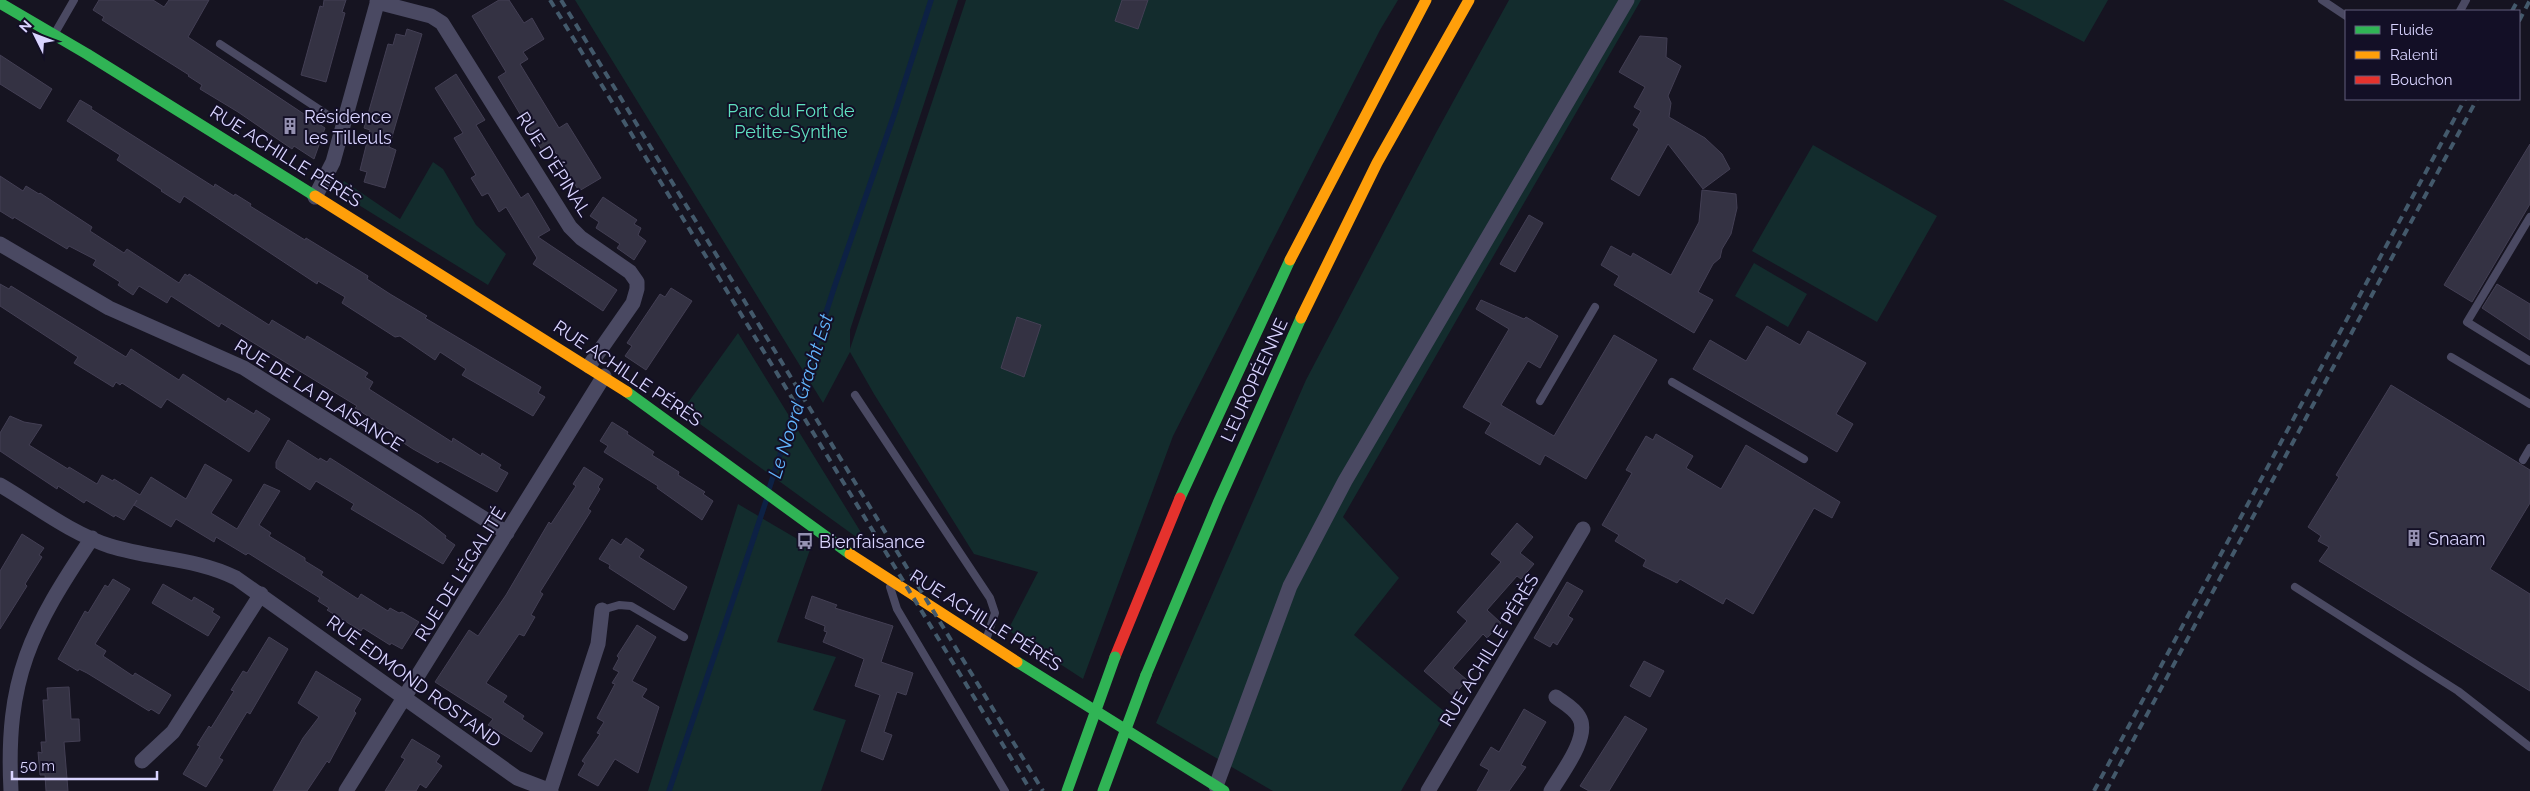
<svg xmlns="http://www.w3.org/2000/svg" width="2530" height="791" font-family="Raleway,sans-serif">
<rect width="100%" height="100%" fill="#161421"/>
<!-- green -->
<path fill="#132c2d" d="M575,0H958L850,330V349L966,0H1398L1380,30L1173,436L1083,679L1008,630L1038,572L974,554L874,394L850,352L823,403Z
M1509,0H1641L1343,517L1399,578L1354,635L1446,713L1401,791H1273L1156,723L1306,380L1437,131Z
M2003,0H2108L2084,42Z
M1813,145L1937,216L1877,322L1752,251Z
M433,162L443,169L476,225L506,254L488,285L349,199L341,185L344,181L400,219Z
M1754,263L1807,294L1788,327L1735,296Z
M738,333L870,547L682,411Z
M738,504L811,547L777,642L836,657L813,710L846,720L821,791H648Z"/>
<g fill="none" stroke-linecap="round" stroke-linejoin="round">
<!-- stream -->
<path stroke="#0d2144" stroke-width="5.5" d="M769,489L834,288L894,115L931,0
M669,791L767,498"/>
</g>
<!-- building -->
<path fill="#343243" stroke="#433f54" d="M99,0H153L164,7L169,0H209L188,37L325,128L314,159L294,146L292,149L238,112L200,89L202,85L188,76L189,75L102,20L104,17L93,10Z
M324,0H346L342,12L345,13L326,82L301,75L320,6L323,7Z
M499,0H509L524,23L532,18L544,39L523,52L528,59L520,64L559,128L567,123L601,178L579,191L551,145L542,150L520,114L498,77L506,72L472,16Z
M1122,0H1148L1138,29L1115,21Z
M407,29L422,34L389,147L396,150L385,188L364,182L367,172L360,170L370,130L364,128L388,44L393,45L396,34L405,36Z
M1640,36L1667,38L1666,57L1681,66L1668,96L1671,103L1669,117L1705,138L1722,154L1730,169L1703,189L1668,144L1639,196L1611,179L1639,129L1633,125L1641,111L1634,107L1645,87L1619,72Z
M0,55L52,89L40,109L0,84Z
M456,74L485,120L476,125L521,198L528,193L550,230L538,237L617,290L603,311L533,264L537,258L506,207L499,212L488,193L482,196L471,178L476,175L454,138L463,133L435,88Z
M80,100L92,107L91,109L214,187L215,184L234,196L235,194L251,204L250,206L305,240L306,238L368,276L367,279L390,294L427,316L425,318L541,387L538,393L545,397L533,416L462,375L466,369L440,352L435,360L400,336L395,337L342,303L345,297L318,281L317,284L184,196L180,203L161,191L162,190L117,160L120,155L67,121Z
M2530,144V204L2472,302L2444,285Z
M0,176L23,191L26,186L39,194L40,193L92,227L90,231L124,253L127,249L179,283L185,274L188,276L189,274L269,325L272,320L305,340L307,336L368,373L365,377L373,382L369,389L452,442L453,438L481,456L482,453L501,465L499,468L508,473L497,492L440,461L438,463L413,449L393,436L395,433L355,408L357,406L221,323L219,327L171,296L167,303L139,286L133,295L118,285L120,282L93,265L96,260L69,246L67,249L14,217L13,219L0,211Z
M1702,190L1736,194L1737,208L1731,234L1722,249L1720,258L1713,264L1698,292L1713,300L1694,333L1614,285L1619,276L1601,265L1611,246L1631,257L1633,253L1671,275L1699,222Z
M603,197L637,220L634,224L641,228L638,235L646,241L634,260L617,248L620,244L596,228L599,222L590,216Z
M1529,215L1543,223L1515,272L1500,264Z
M0,284L9,289L11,286L126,357L131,349L179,380L183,374L226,402L228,398L254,414L256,410L270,419L249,452L167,399L161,408L122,383L120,385L116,382L113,387L74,363L78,357L0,306Z
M2497,284L2530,304V340L2482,308Z
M671,288L692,301L646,370L625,356L632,346L627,343L660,294L665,297Z
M1481,300L1524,319L1526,317L1558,336L1540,368L1528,361L1501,405L1554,436L1614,335L1657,360L1586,479L1545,455L1540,465L1485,433L1491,423L1463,407L1509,329L1476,309Z
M1017,317L1041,325L1024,377L1001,368Z
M1767,326L1800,345L1808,331L1866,363L1836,414L1853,424L1837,452L1693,369L1710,340L1746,361Z
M2391,385L2530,470V503L2490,569L2530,594V691L2319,561L2329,547L2318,541L2321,536L2308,527L2339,477L2336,475Z
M10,416L24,422L42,425L29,445L68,469L69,467L97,484L102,475L113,481L114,479L140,495L151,477L186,499L205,464L232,480L211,513L237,529L264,484L280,491L259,525L271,533L269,536L305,558V561L323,572L321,575L358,599L361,594L388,611L390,608L399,613L402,612L419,622L402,649L391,643L390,645L363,628L361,631L327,610L329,608L318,601L320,598L248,553L246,555L216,537L214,542L176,519L171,527L134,505L137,500L124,520L115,515L114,517L86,500L84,503L58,486L57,489L0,451V433Z
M612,422L628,432L627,434L654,452L652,455L679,472L678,475L705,492L703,494L713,501L702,520L657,488L658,486L604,452L608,446L600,441Z
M1656,434L1693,456L1686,468L1721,489L1746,445L1840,502L1832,518L1814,508L1753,614L1726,598L1723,604L1680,579L1677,583L1643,566L1646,560L1615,541L1619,535L1602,525L1632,473L1626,470L1646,436L1653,440Z
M288,440L319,460L320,458L327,462L330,458L421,516L446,536L445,538L455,545L443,564L351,509L354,504L316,481L310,490L276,468V462Z
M584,467L603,479L598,487L600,489L588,509L591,511L540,592L543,594L531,615L535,617L524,636L519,634L486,683L507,696L503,702L524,716L522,719L543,733L531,752L488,725L493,719L435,682L469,630L478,636L506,595L549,522L551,524L576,486L573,484Z
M1517,523L1533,537L1520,553L1534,564L1521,579L1517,576L1487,610L1501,623L1487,638L1483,634L1453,668L1467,680L1453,696L1424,671L1467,621L1457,612L1501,562L1491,554Z
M22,534L44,548L39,555L42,557L25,584L27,586L0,629V571Z
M626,538L644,550L639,557L687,587L674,610L609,568L610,565L599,559L612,539L621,545Z
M113,579L130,589L95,644L106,651L103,656L133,676L135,673L171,695L159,714L151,709L149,711L87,673L79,669L78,671L58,659L85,611L88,613L105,585L108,587Z
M1567,582L1583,591L1568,616L1573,619L1557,645L1553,642L1550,647L1534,638Z
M163,584L192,601L194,597L214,609L212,612L220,617L208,636L152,603Z
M812,596L837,605L835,608L893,626L881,662L913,673L906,695L897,692L884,732L892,735L883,760L861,751L880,695L855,686L864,659L823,642L827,632L824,631L825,626L805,618Z
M637,625L656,637L632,681L647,689L642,697L659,707L638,773L615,759L598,786L578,775L585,763L582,761L600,734L597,733L604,722L597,718L615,684L612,683L619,672L613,669L619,658L617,656Z
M269,637L288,649L250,714L247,712L219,758L223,760L206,787L183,774L200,746L197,745L209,726L211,728L234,691L231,690L243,671L247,673Z
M1644,661L1664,671L1650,697L1630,686Z
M316,671L361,699L354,711L356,713L329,763L327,761L307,791H273L303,738L319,717L298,703Z
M69,687L71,719H79L80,741L64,742L68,791H46L45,775H40L38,752L42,753L41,742H46L43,700H48L47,688Z
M1524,709L1546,722L1521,765L1526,767L1509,791H1477L1489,770L1480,765L1491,747L1499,752Z
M1625,716L1647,729L1609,791H1589L1580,786Z
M412,739L440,756L436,762L442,766L426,788L420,784L416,791H385L405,759L401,757Z"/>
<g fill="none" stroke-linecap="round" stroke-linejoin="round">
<!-- lane -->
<path stroke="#4a4962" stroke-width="8" d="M2322,0L2346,16
M2460,11L2466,0
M55,33L74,0
M220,44L343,125
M2530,217L2467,322L2530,361
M2451,357L2530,404
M1672,382L1804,459
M855,395L990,598L995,613L986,640
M1540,401L1595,307
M2523,460L2530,448
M890,587L897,609L1005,791
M2295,587L2458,691L2530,747
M602,610L619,605L631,606L684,637"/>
<!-- street -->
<path stroke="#4a4962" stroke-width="15" d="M377,2L431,16L442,23L570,227L581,238L630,272L637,282V289L633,303L589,366
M315,197L333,162L378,0
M0,244L109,308L244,368L507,533
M0,485C36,506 70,533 110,546C152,559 196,558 236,578L517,778L551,791
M142,761L173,732L261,594
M1216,786L1290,586L1345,481L1627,0
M11,791C5,678 31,629 92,538
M346,791L604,376
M550,791L598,644L602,610
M1428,791L1583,529
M1551,791C1561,774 1591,736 1579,717C1574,708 1564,703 1556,697"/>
<!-- fast -->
<path stroke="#30b455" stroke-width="11" d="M0,3L87,54L315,196
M627,392L850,554
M1180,498L1290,260
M1017,662L1224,791
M1146,675L1218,503L1301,318"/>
<!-- slow -->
<path stroke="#ff9f0a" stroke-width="11" d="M315,196L627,392
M1290,260L1426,0
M1301,318L1377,163L1469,0
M850,554L1017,662"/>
<!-- jam -->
<path stroke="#e5322d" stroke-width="11" d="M1115,657L1180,498"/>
<!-- rail -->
<path stroke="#43596b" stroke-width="4" stroke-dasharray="8 6" stroke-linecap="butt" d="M550,0L1031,791
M561,0L1043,791
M2512,11L2518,0
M2519,21L2530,0
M2094,791L2465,99
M2106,791L2477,99"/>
<!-- fast-bridge -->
<path stroke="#30b455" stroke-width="11" d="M1067,791L1115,657
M1103,791L1146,675"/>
</g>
<!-- icons -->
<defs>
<g id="building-bare" transform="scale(1.35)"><path d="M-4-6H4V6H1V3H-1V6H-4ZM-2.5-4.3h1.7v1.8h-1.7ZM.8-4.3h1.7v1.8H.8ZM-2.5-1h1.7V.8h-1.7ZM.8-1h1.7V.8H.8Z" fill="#9591b1" stroke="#130f26" stroke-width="2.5" paint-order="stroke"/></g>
<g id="bus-bare" transform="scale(1.35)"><path d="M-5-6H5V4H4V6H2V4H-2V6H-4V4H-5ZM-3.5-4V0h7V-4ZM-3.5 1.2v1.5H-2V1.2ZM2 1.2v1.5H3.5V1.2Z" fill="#9591b1" stroke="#130f26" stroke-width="2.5" paint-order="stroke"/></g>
</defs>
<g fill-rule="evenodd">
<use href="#building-bare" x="290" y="126"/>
<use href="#building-bare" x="2414" y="538"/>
<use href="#bus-bare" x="805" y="541"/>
</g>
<g text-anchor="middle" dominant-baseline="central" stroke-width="4" stroke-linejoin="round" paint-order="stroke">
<!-- park labels -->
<g font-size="18" fill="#5fe0c0" stroke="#130f26">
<text x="791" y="110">Parc du Fort de<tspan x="791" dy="21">Petite-Synthe</tspan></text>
</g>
<!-- poi labels -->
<g font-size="18" fill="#d9d4ff" stroke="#130f26" text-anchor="start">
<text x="304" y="116">Résidence<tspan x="304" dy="21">les Tilleuls</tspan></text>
<text x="2428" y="538">Snaam</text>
<text x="819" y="541">Bienfaisance</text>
</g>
<!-- street labels -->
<g font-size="18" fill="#d9d4ff" stroke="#130f26">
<text transform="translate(286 156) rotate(32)">RUE ACHILLE PÉRÈS</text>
<text transform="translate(554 164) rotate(57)">RUE D'ÉPINAL</text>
<text transform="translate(628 373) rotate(34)">RUE ACHILLE PÉRÈS</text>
<text transform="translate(1254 380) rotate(-65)">L'EUROPÉENNE</text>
<text transform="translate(319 395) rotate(32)">RUE DE LA PLAISANCE</text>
<text transform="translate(460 574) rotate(-58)">RUE DE L'ÉGALITÉ</text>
<text transform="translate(986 620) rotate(32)">RUE ACHILLE PÉRÈS</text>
<text transform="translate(1489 650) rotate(-59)">RUE ACHILLE PÉRÈS</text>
<text transform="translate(414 681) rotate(36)">RUE EDMOND ROSTAND</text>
</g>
<!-- water labels -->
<g font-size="19" font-style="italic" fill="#62b6ff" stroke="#130f26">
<text transform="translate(800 396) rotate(-72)">Le Noord Gracht Est</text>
</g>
</g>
<!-- legend -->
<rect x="2345" y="10" width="175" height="90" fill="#130f26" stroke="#625e7d"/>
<rect x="2355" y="26" width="25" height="8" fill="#30b455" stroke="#625e7d"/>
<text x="2390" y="35" font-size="15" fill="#d9d4ff">Fluide</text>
<rect x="2355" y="51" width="25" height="8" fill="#ff9f0a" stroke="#625e7d"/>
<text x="2390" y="60" font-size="15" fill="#d9d4ff">Ralenti</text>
<rect x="2355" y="76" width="25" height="8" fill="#e5322d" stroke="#625e7d"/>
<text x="2390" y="85" font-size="15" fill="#d9d4ff">Bouchon</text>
<!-- north arrow -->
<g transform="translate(35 35) rotate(312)" stroke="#130f26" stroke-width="4" paint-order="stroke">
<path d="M0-4L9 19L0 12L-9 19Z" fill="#d9d4ff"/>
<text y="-8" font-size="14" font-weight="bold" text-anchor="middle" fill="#d9d4ff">N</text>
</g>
<!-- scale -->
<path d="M12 771v8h145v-8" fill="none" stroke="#d9d4ff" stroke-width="2.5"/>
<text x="20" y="771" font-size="15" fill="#d9d4ff" stroke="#130f26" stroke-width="4" paint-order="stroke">50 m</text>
</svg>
